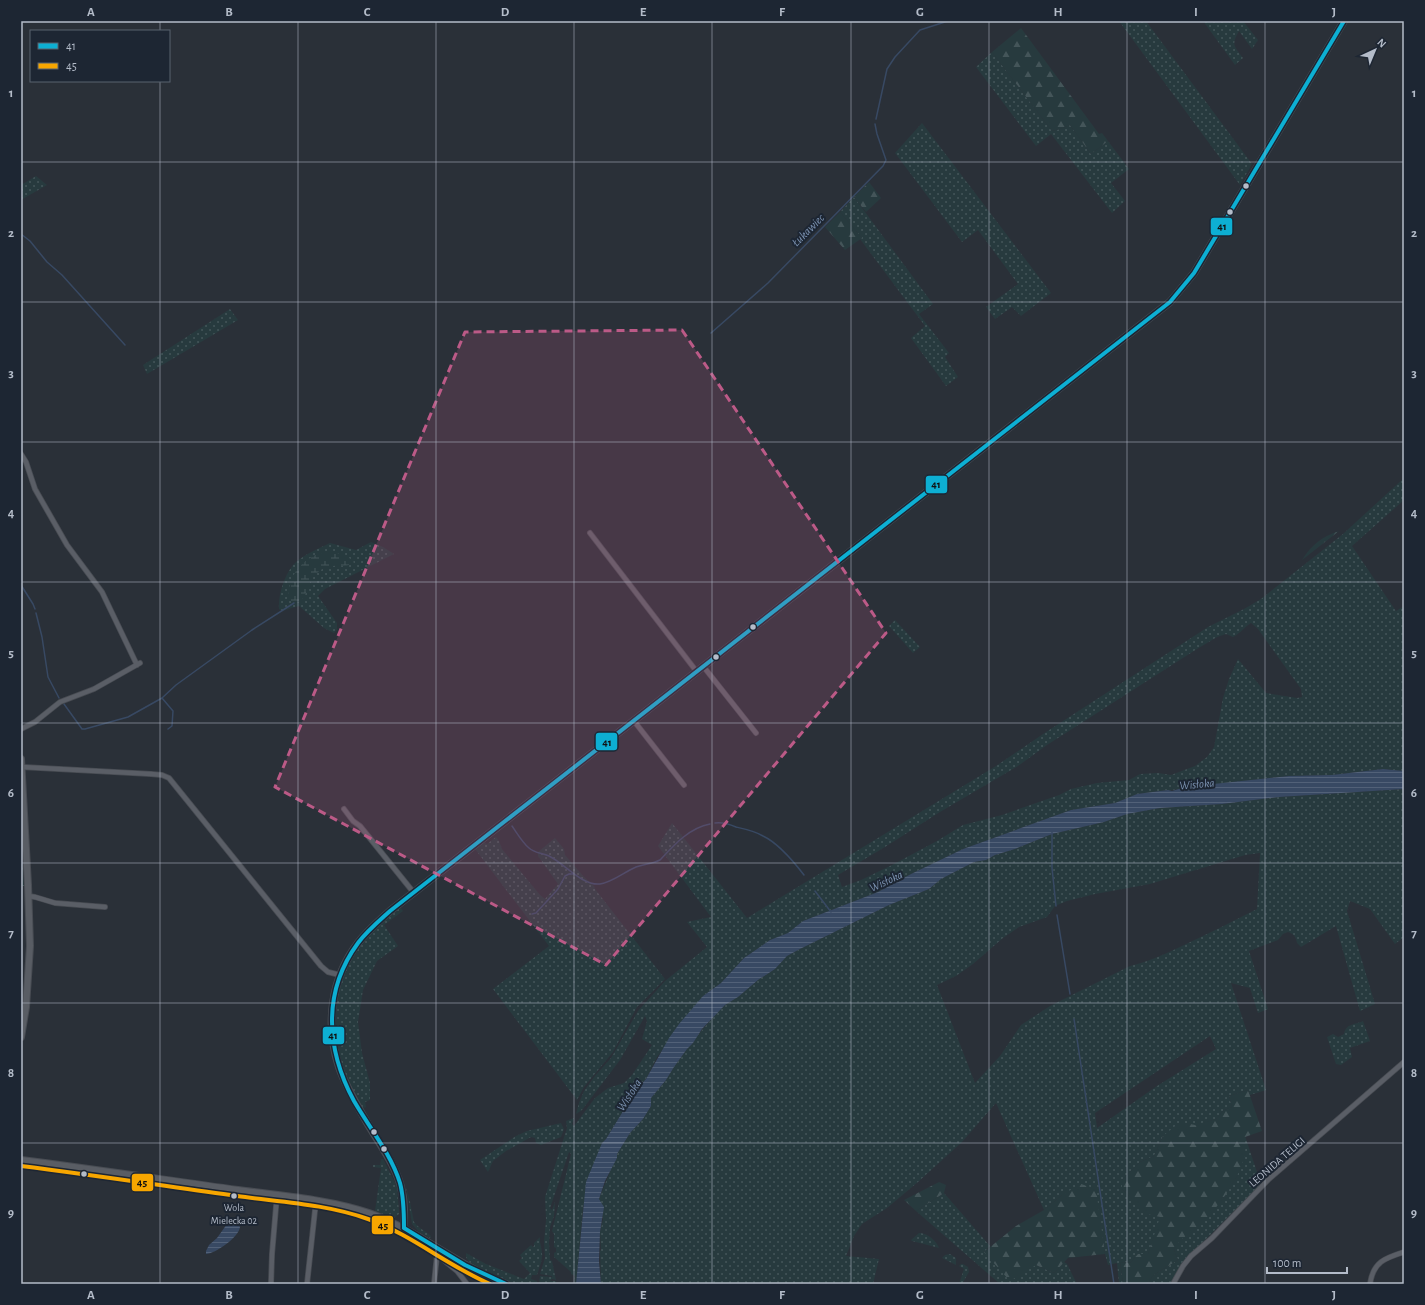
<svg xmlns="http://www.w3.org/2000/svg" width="1425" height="1305" font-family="'Alegreya Sans',sans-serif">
<defs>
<pattern id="grass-dots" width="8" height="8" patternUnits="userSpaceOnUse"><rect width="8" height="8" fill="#273a3e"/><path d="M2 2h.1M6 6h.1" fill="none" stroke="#445559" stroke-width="1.8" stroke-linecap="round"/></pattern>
<pattern id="forest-firs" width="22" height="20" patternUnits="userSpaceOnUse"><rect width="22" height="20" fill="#273a3e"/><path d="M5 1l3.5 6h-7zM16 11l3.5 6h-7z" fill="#445559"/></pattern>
<pattern id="wetland-marsh" width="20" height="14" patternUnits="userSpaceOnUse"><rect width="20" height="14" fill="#273a3e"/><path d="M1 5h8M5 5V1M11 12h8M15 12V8" fill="none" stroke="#445559"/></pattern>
<pattern id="park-crowns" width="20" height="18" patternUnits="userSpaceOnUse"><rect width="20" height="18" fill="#273a3e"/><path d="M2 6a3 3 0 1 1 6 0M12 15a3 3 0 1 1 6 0" fill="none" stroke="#445559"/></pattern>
<pattern id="water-rules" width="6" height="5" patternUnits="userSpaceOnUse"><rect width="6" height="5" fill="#384963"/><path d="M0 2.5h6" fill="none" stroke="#526178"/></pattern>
</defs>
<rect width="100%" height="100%" fill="#2a3038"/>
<!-- grass -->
<path fill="url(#grass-dots)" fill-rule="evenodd" d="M1119,21H1146L1252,164L1240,185Z
M1203,21H1231L1233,23L1235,21H1243L1258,40L1252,49L1239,31C1231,45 1234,46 1243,58L1235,65Z
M992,52L1052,131L1060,129L1070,125L1091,154L1108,141L1129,169L1111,183L1125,201L1112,213L1051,134L1036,146L976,67Z
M922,123L1051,293L1021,316L1012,307L995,319L986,307L1018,284L978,230L962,242L895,153Z
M36,176L47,185L21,200V185Z
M854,197L933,304L919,314L949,353L945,357L958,377L946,386L911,338L925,326L860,239L862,238L840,212Z
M230,309L238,320L147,374L143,365Z
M1404,478V500L1352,546L1396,611L1404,606V771L1383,769L1332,775L1289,776L1198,786C1190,786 1173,791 1168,790L1137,794L1115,803L1071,810L963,849L911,874L878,892L803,921L788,933L770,940L744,958L721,983L703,996L657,1057L646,1079L636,1090L606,1139L602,1143L583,1208L576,1284H574L575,1276L571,1274V1272L554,1257V1253L556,1252V1248L554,1247V1234L552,1231L571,1154L569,1152L550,1208L552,1210L555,1202L554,1216L550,1227L549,1243L550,1260L552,1261L556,1280L552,1279L550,1281H556V1284H539L540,1276L552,1277V1276L540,1274L545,1258L544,1242L546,1220L545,1197L567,1128L566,1121L574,1118L572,1124L574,1126L595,1098L608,1088L624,1083L632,1075L652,1045L642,1039L647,1021L645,1016L620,1060L582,1110L576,1114L579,1103L584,1091L594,1077L611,1058L638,1011L665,981L707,947L687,922L711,917L658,846L672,823L747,918L996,766L1043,734L1208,627L1244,609L1261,599L1343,534ZM1251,623L1258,629L1301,689L1302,697L1297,698L1266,693L1238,659L1229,679L1223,698L1214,747L1207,757L1195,766L1171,775L1158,773L1140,774L1129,780L1097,783L1071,789L1059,795L1002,815L963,825L937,841L892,865L861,880L842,887L838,875L885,847L940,812L1018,766L1047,745L1197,649L1217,637L1226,634L1233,637C1240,634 1244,627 1251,623Z
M371,542L383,547L394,554L325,589L318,596L337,623V630L334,633L324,628L299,606L282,611L279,609C278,596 284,576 293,565C302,555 318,549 330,543L356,550Z
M895,620L920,647L913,653L889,626Z
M1404,789V897L1402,899L1404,902V937L1395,944L1370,909L1350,901L1347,911L1375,1004L1360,1011L1336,926L1301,947L1297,943C1296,937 1294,934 1288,932L1283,934L1278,940L1249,951L1268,1009L1258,1013L1250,988L1231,983L1266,1090L1250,1095L1248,1090L1229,1096L1232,1107L1224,1110L1216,1119L1163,1136L1154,1156L1140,1162L1122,1180V1189L1147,1213L1161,1217L1148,1254H1138L1130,1263L1120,1262L1123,1284L1119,1283L1117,1263L1108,1265L1105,1254L1099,1218L1062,1195L1044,1210L996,1103L962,1142L918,1182L887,1208L862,1224L854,1236L846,1256L879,1259L873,1284H601L600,1251L601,1250L600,1232L603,1219L599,1199L617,1154L630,1133L643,1119L651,1106V1098L666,1080L674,1067L687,1049L693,1043L697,1036L715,1015L725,1005L738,997L758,980L775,969L787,956L800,949L889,905L929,889L941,879L974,862L986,860L995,855L1015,849L1052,834L1104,822L1127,814L1160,808L1222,804L1279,797ZM1260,853L1257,909C1232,922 1207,934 1182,946C1165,954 1148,962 1130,966L1050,1006L1021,1025L1000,1056L975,1083L937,985L956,976L973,964L1003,938L1019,927L1047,917L1055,906L1067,901L1095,894L1150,884L1245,855ZM1210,1036L1216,1049L1157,1086L1097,1128L1095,1113Z
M496,837L499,841L502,849L540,895L545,899L558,884L538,856V852L555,838L564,849L565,855L584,877L594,886L595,889L665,979L637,1007L613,1052L584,1087L577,1100L493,989L549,946L475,849L484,842L487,844Z
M400,907L403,911L384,925L398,946L377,961L363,990L358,1022L362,1053L370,1083V1100L365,1102L366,1107L362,1109C355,1096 347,1082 342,1068C320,998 346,949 400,907Z
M1363,1021L1370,1041L1350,1048L1352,1057L1341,1065L1336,1064L1327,1037L1333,1034L1338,1037L1344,1034C1346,1023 1355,1025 1363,1021Z
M561,1123L564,1129L561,1137L541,1145L536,1143L535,1138L531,1137L506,1151L493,1161L488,1172L480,1160L516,1136L527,1131Z
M1245,1136L1261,1184L1181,1264L1171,1284H1146L1155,1274L1178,1260L1174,1250L1178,1241L1199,1225L1224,1197L1237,1176Z
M381,1159H383L397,1187L399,1211V1214L394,1218L375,1211L381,1168L373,1167V1165H380Z
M406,1186L409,1197L414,1222C418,1228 426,1231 431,1236L430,1238L419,1232L412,1224Z
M944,1193L990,1246L984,1252L1036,1265L1054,1273L1064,1262L1067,1264L1077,1284H1000L916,1211Z
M919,1233C926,1232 937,1241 939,1248L912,1241L911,1240Z
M540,1237C539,1242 542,1247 542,1253C543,1260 539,1268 537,1275H532L531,1279L537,1281V1284C531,1284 524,1285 518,1284C506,1282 470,1268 466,1257V1253L486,1264L524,1279L530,1273L519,1261L522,1258L520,1255L531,1245L533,1247L534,1246V1243Z
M441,1254L469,1271L495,1284H481L475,1281L441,1255Z
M950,1254L956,1258V1265L942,1258L945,1255Z
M961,1264H963L968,1267L969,1272L962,1284H959L964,1269L959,1266Z"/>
<!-- forest -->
<path fill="url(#forest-firs)" d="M1021,28L1099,134L1102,133L1108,141L1091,154L1070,125L1060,129L1052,131L992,52Z
M869,182L881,198L866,212L854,197Z
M840,212L862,238L845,250L825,227Z
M1339,531L1302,560C1312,544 1322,537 1339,531Z
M1248,1090L1262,1131L1245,1137C1245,1143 1246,1152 1244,1158C1237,1183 1218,1207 1200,1225C1190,1235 1181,1236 1174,1250L1178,1260L1155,1274L1146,1284H1123L1120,1262L1130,1263L1138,1254H1148L1160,1217L1147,1214L1122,1189V1180L1140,1162L1154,1156L1163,1136L1180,1122L1195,1125L1216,1119L1224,1110L1232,1107L1229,1096Z
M939,1182L946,1185L944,1193L916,1211L904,1200Z
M1081,1184L1096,1189L1105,1254L1068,1258L1054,1273L1036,1265L1010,1281L984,1252L1016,1226L1044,1210L1062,1195Z"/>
<!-- wetland -->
<path fill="url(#wetland-marsh)" d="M326,552C336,552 346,554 354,562L353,563C343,570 331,560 316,574C306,583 308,604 293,603C289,599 288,596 289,591C290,572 307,555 326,552Z"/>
<!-- park -->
<path fill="url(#park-crowns)" d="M21,846L24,886H21Z"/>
<!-- water -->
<path fill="url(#water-rules)" d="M1383,769L1404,771V789L1279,797L1222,804L1160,808L1127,814L1104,822L1052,834L1015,849L995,855L986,860L974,862L941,879L929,889L889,905L800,949L787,956L775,969L758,980L738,997L725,1005L702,1029L693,1043L687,1049L674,1067L666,1080L651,1098V1106L643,1119L630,1133L617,1154V1158L605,1181L599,1199L604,1207L600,1232L599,1261L601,1284H576L586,1182L602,1143L606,1139L636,1090L646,1079L669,1038L679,1024L703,996L721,983L744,958L770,940L788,933L803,921L878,892L911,874L963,849L1071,810L1115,803L1137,794L1168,790L1172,791L1185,787L1289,776L1332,775Z
M234,1221L237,1222L240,1227C239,1237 215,1254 206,1254V1251L209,1245L217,1238L227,1224Z"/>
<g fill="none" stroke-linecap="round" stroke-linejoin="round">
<!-- stream -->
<path stroke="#384963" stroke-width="1.5" d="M876,119L887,69L895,57L920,30L948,21
M21,234L30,241L47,262L62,275L125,345
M711,333L768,283L883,166L886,160L877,134L875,124
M21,585L33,604L35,609
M36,613L42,637L48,677L59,698
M162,698L173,711L172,726L168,729
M64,704L82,729H85L128,717L162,698L176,685L252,630L294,603
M715,823C722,822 729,824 736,827C745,829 755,831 763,836C778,843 794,862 804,875
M512,826C517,833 522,842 529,848C534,853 542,853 549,856C564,863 582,886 600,884C613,882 624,872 636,867C644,864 652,864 660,860C674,845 689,828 710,824
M1052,832V868L1056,906
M815,891L831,912
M532,914L536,913L558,889L565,876L569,874H573
M1057,915L1070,994
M1074,1019L1114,1284"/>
<!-- street casing -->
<g stroke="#484c53" stroke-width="6">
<path id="street" d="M21,454L26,462L35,489L67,545L102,592L137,665
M590,533L697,672
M703,666L756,733
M634,721L684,785
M21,729L35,722L60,702L94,689L140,663
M22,767L151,774L162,775L169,778L321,966L328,972L340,975
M344,809L353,821L360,826L414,893
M28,896L35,897L55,903L105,907
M436,1247L435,1253L457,1271L467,1284
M271,1284L272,1254L277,1195
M307,1284L316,1201
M434,1284L437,1255
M1173,1284L1183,1266L1191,1256L1212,1238L1269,1179L1404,1062
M1370,1284C1373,1262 1385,1258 1404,1252"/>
</g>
<!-- secondary casing -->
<g stroke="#484c53" stroke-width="8">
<path id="secondary" d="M21,759L28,885L30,946L26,1007L21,1037
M21,1160C93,1169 165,1180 238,1190C281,1196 327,1199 369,1213C418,1230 457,1266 506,1284
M404,1228C404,1216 405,1203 402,1192C398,1167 377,1141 365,1119C355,1102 345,1085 339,1067C325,1025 331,978 358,943C367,931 379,921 390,911L1170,302L1194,273L1344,21"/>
</g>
<!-- street -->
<use href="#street" stroke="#5a5e66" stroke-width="4.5"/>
<!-- secondary -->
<use href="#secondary" stroke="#595d64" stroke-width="6"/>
<!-- bus-1 casing -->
<g stroke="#1d2633" stroke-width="7">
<path id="bus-1" d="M404,1228C404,1213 404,1198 400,1183C391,1154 369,1127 354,1101C326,1049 322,992 358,943C367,931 379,921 390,911L1170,302L1194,273L1344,21
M404,1228L465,1265L506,1284"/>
</g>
<!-- bus-2 casing -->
<g stroke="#1d2633" stroke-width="7">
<path id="bus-2" d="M21,1166C93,1175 165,1186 237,1196C280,1202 326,1204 368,1219C412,1235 448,1266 490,1284"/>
</g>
<!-- bus-1 -->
<use href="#bus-1" stroke="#0dafd3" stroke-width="4"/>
<!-- bus-2 -->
<use href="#bus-2" stroke="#f7a600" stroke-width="4"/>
</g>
<!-- marked area -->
<path fill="#bc5a87" fill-opacity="0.2" stroke="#bc5a87" stroke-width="3" stroke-dasharray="8 5" stroke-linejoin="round" d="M682,330L886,633L606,965L275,787L465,332Z"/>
<!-- grid -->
<path fill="none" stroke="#b4bcc9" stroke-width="1" stroke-opacity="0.55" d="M160,21V31M298,21V1284M436,21V1284M574,21V1284M712,21V1284M851,21V1284M989,21V1284M1127,21V1284M1265,21V1284M160,81V1284M21,162H1404M21,302H1404M21,442H1404M21,582H1404M21,723H1404M21,863H1404M21,1003H1404M21,1143H1404"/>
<!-- markers -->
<g fill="#b4bcc9" stroke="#1d2633" stroke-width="1.5">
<circle cx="1246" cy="186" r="3.5"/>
<circle cx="1230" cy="212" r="3.5"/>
<circle cx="753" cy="627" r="3.5"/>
<circle cx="716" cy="657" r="3.5"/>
<circle cx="374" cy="1132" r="3.5"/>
<circle cx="384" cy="1149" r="3.5"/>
<circle cx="84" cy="1174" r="3.5"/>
<circle cx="234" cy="1196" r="3.5"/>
</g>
<g text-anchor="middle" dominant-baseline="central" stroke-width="4" stroke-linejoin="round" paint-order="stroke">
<!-- bus labels -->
<g font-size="10" fill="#b4bcc9" stroke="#1d2633">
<text x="234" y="1208">Wola<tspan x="234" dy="13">Mielecka 02</tspan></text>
</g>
<!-- street labels -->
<g font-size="11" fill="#b4bcc9" stroke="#1d2633">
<text transform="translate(1277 1162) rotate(-41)">LEONIDA TELIGI</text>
</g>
<!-- water labels -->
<g font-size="12" font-style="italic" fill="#7c92b1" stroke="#1d2633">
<text transform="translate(808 230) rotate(-45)">Łukawiec</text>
<text transform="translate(1197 784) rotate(-5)">Wisłoka</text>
<text transform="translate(886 881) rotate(-25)">Wisłoka</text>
<text transform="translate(629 1095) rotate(-57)">Wisłoka</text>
</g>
</g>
<g stroke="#1d2633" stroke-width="1.5">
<rect x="1210" y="217" width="23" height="19" rx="4" fill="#0dafd3"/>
<rect x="925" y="475" width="23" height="19" rx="4" fill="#0dafd3"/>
<rect x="595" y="732" width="23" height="19" rx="4" fill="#0dafd3"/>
<rect x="322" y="1026" width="23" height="19" rx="4" fill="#0dafd3"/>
<rect x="131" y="1173" width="23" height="19" rx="4" fill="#f7a600"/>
<rect x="371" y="1215" width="23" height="20" rx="4" fill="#f7a600"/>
</g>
<g font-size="11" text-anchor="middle" font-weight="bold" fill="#111">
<text x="1222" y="230">41</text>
<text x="936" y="488">41</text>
<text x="607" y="746">41</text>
<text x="333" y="1039">41</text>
<text x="142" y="1186">45</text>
<text x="383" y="1229">45</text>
</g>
<!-- border -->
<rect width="1425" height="1305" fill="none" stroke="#1d2633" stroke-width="44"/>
<!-- legend -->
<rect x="30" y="30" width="140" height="52" fill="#1d2633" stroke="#59626f"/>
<rect x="38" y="43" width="20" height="6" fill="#0dafd3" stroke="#59626f"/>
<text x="66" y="50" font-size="12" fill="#b4bcc9">41</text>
<rect x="38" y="63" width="20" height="6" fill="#f7a600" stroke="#59626f"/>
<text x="66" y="70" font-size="12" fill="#b4bcc9">45</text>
<!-- north arrow -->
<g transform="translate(1375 50) rotate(44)" stroke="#1d2633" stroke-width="3" paint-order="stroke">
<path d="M0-3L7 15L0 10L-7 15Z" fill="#b4bcc9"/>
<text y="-6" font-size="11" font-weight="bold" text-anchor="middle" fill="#b4bcc9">N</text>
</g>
<!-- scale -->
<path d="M1267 1267v6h80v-6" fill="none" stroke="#b4bcc9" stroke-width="2"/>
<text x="1273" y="1267" font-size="12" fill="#b4bcc9" stroke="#1d2633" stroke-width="3" paint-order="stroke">100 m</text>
<rect x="22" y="22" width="1381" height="1261" fill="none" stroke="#b4bcc9" stroke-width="1.5"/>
<g font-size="13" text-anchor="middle" font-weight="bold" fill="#b4bcc9">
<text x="91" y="16">A</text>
<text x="229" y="16">B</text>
<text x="367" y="16">C</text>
<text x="505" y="16">D</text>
<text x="643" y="16">E</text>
<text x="782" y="16">F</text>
<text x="920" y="16">G</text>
<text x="1058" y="16">H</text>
<text x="1196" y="16">I</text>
<text x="1334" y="16">J</text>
<text x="11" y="97">1</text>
<text x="1414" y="97">1</text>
<text x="11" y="237">2</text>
<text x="1414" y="237">2</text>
<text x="11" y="377">3</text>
<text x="1414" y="377">3</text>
<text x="11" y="517">4</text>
<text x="1414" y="517">4</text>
<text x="11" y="657">5</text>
<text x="1414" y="657">5</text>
<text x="11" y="797">6</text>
<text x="1414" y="797">6</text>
<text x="11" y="937">7</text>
<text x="1414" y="937">7</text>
<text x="11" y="1077">8</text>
<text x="1414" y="1077">8</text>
<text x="11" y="1217">9</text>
<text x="1414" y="1217">9</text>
<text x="91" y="1299">A</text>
<text x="229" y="1299">B</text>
<text x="367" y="1299">C</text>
<text x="505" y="1299">D</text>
<text x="643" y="1299">E</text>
<text x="782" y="1299">F</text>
<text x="920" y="1299">G</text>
<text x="1058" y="1299">H</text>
<text x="1196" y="1299">I</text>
<text x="1334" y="1299">J</text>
</g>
</svg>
